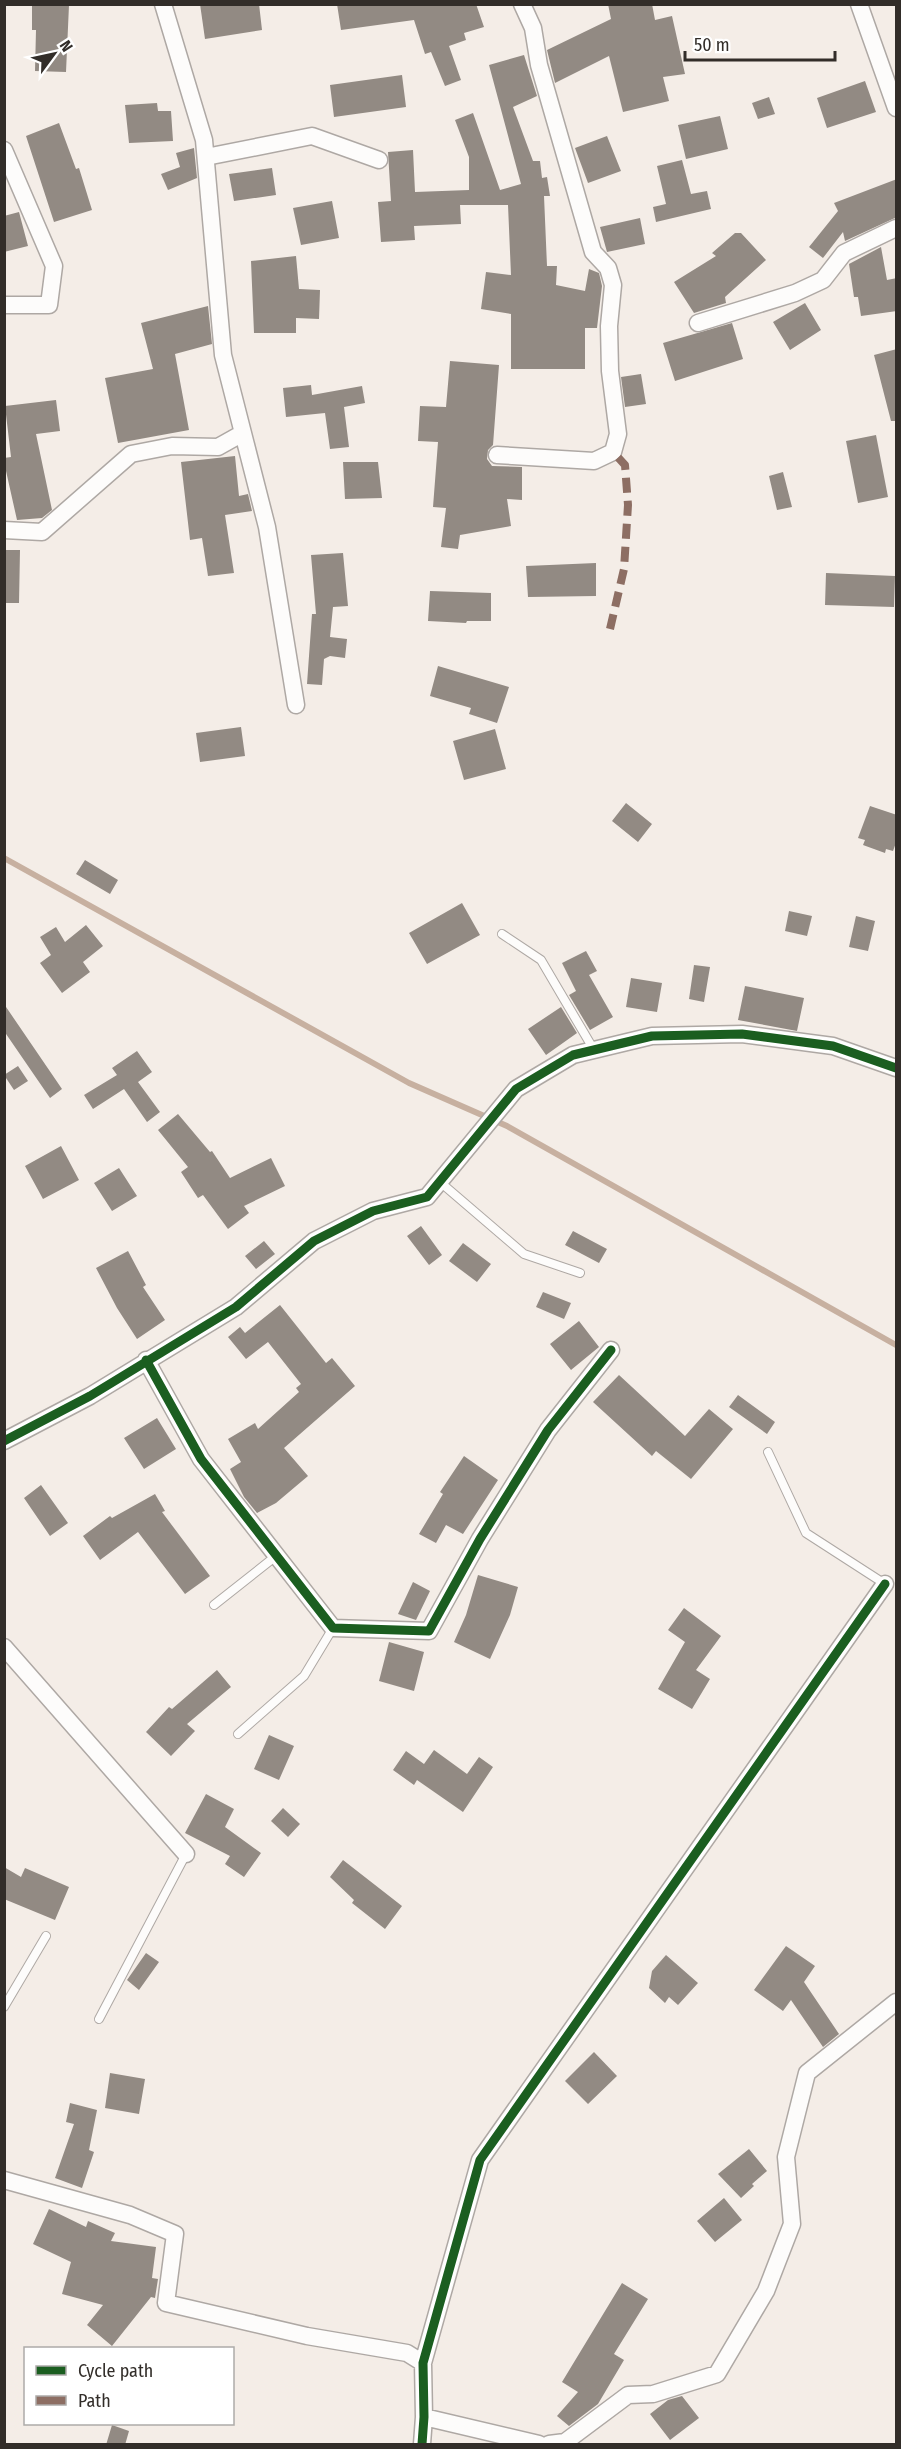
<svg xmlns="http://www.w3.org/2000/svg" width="901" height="2449" font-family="'Fira Sans Condensed',sans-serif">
<rect width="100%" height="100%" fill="#f4ede7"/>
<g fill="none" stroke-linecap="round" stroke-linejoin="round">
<!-- stream -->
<path stroke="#c7b0a0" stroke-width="6" d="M4,858L409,1083L507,1126L896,1345"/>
</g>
<!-- building -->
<path fill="#928a83" d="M200,4H259L262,30L205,39Z
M337,4H476L484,27L464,33L466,40L449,46L461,80L445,86L431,52L425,54L414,20L341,30Z
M608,4H652L655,20L672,16L685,74L663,77L669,101L623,112L609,56L555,83L547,50L611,19Z
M32,5H69L66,72L35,71L36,30H32Z
M524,55L537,96L513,107L533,161H540L542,178L547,177L550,196H544L547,266H557L556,285L585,291L589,269L599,273L602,286L597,328H585V369H511V314L481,309L486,272L511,275L508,205H460L461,224L414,226L415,240L381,242L378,202L391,201L388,152L413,150L415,192L469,190V157L455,120L473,113L500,190L521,184L489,65Z
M402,75L406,107L334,117L330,85Z
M865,81L876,112L827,128L817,98Z
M769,97L775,114L758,119L752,103Z
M157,103L158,111H171L173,141L129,143L125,105Z
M720,116L728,149L686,159L678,125Z
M59,123L76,169L79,168L92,210L54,222L26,136Z
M607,136L621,171L588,183L575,148Z
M194,148L197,178L168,190L161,174L180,167L176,153Z
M682,160L691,194L707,191L711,209L656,222L653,207L666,204L657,166Z
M272,168L276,195L234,201L229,174Z
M897,179V217L845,241L843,232L823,258L809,247L838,211L834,203Z
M332,201L339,238L301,245L293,208Z
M19,212L28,246L4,252V216Z
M640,218L645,244L607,252L600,227Z
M735,233H741L766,260L725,297L726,303L694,313L674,282L716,256L712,253Z
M881,247L887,280L897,278V311L861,316L858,297H854L849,264Z
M296,256L299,289L320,290L319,319L296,318V333H254L251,261Z
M805,303L821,330L790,350L773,322Z
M208,306L212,344L175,354L189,430L118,443L105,378L153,369L141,323Z
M732,323L743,359L675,381L663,343Z
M897,349V421H891L874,355Z
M450,361L499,365L493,445L488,450L487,459L492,466L522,467V500L507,499L511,526L460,535L458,549L441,547L446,508L433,507L438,442L418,441L420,406L446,407Z
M641,374L646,404L625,407L621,377Z
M311,385L312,395L362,386L365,403L344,407L349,447L330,449L325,413L286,417L283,388Z
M56,400L60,431L36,434L52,510L42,518L17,520L4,462V458L11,457L5,406Z
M876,435L888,497L858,503L846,441Z
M235,456L239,496L248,494L252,511L225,515L234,573L208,576L202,538L190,540L181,462Z
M343,462H378L382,498L345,499Z
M783,472L792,507L777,510L769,476Z
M4,550H20L19,603H4Z
M343,553L348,606L333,607L330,637L347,639L345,658L330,656L324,659L322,685L307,684L312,614H316L311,555Z
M596,563V596L528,597L526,566Z
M826,573L895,576L894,607L825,605Z
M430,591L491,593V621H467L466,623L428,621Z
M438,666L509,687L497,723L469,714L471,708L430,696Z
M241,727L245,756L200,762L196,733Z
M495,729L506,769L464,780L453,741Z
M626,803L652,824L638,842L612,821Z
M870,806L897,815V840L893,851L886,849L885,853L863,845L865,840L858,838Z
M85,860L118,880L110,894L76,874Z
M462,903L480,935L427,964L409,933Z
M789,911L812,916L807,936L785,931Z
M856,916L875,921L868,951L849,947Z
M86,925L103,946L83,962L90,972L62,993L40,963L51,955L40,937L56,927L65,942Z
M586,951L597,971L589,975L613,1017L590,1030L569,995L576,991L562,963Z
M694,965L710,967L704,1002L689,999Z
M631,978L662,983L657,1012L626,1007Z
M745,986L804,998L797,1031L738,1020Z
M4,1004L62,1089L50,1098L4,1031Z
M561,1007L577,1033L546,1055L528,1029Z
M137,1051L152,1072L138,1082L160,1112L147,1122L124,1089L93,1109L84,1095L117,1075L112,1068Z
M18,1066L28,1081L14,1090L4,1075Z
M178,1114L210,1152L212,1151L230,1178L271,1158L285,1186L244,1206L249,1213L228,1229L203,1195L198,1198L181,1172L188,1167L158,1130Z
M61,1146L79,1180L43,1199L25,1166Z
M119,1168L137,1196L112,1211L94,1183Z
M421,1226L442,1255L429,1265L407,1236Z
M573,1231L607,1249L599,1263L565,1245Z
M264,1241L275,1254L256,1269L245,1256Z
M463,1243L491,1264L477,1282L449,1261Z
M128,1251L146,1285L143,1287L165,1320L137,1339L117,1308L96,1268Z
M543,1292L571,1303L564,1319L536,1307Z
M280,1305L326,1363L332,1358L355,1386L284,1448L308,1476L276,1503L257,1513L244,1497L230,1469L241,1462L228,1439L255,1423L258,1429L299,1392L296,1388L301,1384L268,1342L246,1359L228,1337L240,1327L245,1333Z
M579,1321L599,1347L571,1370L550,1344Z
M619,1375L685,1436L709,1409L733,1429L691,1479L656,1451L652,1456L593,1402Z
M738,1395L775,1422L767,1434L729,1407Z
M157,1418L176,1449L144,1469L124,1438Z
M464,1456L498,1480L463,1534L446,1525L436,1543L419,1534L443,1494L440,1492Z
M41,1485L68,1523L50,1536L24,1498Z
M155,1494L165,1511L162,1512L210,1576L185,1594L138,1532L100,1560L83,1536L110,1516L112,1518Z
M478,1575L518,1587L510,1615L490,1659L454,1642L466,1615Z
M413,1582L430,1591L416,1620L398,1614Z
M684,1608L721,1636L696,1670L710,1679L692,1709L658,1689L685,1642L668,1630Z
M389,1642L424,1652L414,1691L379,1681Z
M217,1670L231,1687L187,1724L195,1731L171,1756L146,1732L169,1707L172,1709Z
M269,1735L294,1746L279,1780L254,1769Z
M434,1750L467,1774L479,1757L493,1767L463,1812L417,1780L414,1785L393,1770L406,1751L424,1764Z
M206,1794L234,1809L225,1827L261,1853L244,1877L225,1864L230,1856L185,1833Z
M283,1808L300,1824L288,1837L271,1821Z
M343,1860L402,1906L385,1929L352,1903L354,1900L330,1877Z
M4,1867L21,1877L25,1868L69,1887L55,1920L4,1899Z
M786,1946L815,1966L804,1982L839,2034L823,2047L791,2000L783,2011L754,1990Z
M146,1953L159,1962L139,1990L127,1980Z
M666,1955L698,1983L678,2005L669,1997L665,2003L649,1988L652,1971Z
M594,2052L617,2076L588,2104L565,2081Z
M110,2073L145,2079L139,2114L105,2108Z
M70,2103L97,2110L89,2150L94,2152L82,2188L55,2178L74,2124L66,2122Z
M749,2149L767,2171L752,2184L754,2186L741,2198L718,2174Z
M724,2198L742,2220L715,2242L697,2221Z
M49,2209L86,2227L88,2221L115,2233L111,2241L156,2247L152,2278L158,2279L155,2298L151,2297L112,2346L87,2325L103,2305L62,2294L71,2262L33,2244Z
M622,2283L648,2299L614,2354L624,2360L598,2404L569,2426L557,2416L578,2392L562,2382Z
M682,2396L699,2418L670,2440L650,2414L668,2400Z
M112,2425L129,2431L125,2445H106Z"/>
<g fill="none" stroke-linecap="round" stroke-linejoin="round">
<!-- lane casing -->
<g stroke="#aea8a4" stroke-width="10">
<path id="lane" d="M502,934L541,960L594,1050
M440,1182L524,1254L580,1273
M768,1452L806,1533L885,1584
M214,1605L276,1556
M238,1734L304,1676L333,1628
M4,2007L46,1936
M99,2019L186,1854"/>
</g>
<!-- street casing -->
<g stroke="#aea8a4" stroke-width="19">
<path id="street" d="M163,4L204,140L223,355L267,527L296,705
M859,4L896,108
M4,150L54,266L49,305H4
M206,157L312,136L379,160
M698,323L795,293L823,280L844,253L896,228
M497,455L594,461L613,452L618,434L610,371L609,326L613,285L608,268L593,252L539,65L533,28L522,4
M4,530L42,532L131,454L172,446L218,447L243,433
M146,1360L201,1459L333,1628L429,1631L480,1539L548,1430L611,1350
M4,1441L90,1396L236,1307L314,1241L373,1211L427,1197L516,1089L573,1055L652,1036L742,1034L833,1046L896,1068
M4,1647L186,1854
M4,2180L130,2215L175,2234L166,2303L307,2336L407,2353L423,2363
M424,2417L539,2444
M422,2444L424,2417L423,2363L480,2160L885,1584
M549,2444L565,2442L628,2395L653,2394L717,2374L766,2291L792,2224L786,2157L807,2073L896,2002"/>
</g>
<!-- lane -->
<use href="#lane" stroke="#fdfcfb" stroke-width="8"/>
<!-- street -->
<use href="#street" stroke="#fdfcfb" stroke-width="16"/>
<!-- quiet -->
<path stroke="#8d6e63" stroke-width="8" stroke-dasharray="15 8" stroke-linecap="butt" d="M610,629L624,569L628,505L625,465L613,452"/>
<!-- cycleway casing -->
<g stroke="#fff" stroke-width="13">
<path id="cycleway" d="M146,1360L201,1459L333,1628L429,1631L480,1539L548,1430L611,1350
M4,1441L90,1396L236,1307L314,1241L373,1211L427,1197L516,1089L573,1055L652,1036L742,1034L833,1046L896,1068
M422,2444L424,2417L423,2363L480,2160L885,1584"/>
</g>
<!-- cycleway -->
<use href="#cycleway" stroke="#1b5e20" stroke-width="9"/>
</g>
<!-- border -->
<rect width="901" height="2449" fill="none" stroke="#322d29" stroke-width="12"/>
<!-- legend -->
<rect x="24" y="2347" width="210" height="78" fill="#ffffff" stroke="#adaba9" stroke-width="1.5"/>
<rect x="36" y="2366" width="30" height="9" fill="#1b5e20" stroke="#adaba9" stroke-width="1.5"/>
<text x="78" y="2377" font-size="18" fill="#322d29">Cycle path</text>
<rect x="36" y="2396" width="30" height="9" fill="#8d6e63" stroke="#adaba9" stroke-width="1.5"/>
<text x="78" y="2407" font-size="18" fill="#322d29">Path</text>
<!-- north arrow -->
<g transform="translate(54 54) rotate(57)" stroke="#ffffff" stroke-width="4.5" paint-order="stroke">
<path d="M0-4.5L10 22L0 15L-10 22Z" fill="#322d29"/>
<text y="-9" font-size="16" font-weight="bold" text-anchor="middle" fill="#322d29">N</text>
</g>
<!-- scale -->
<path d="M685 51v9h150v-9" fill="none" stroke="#322d29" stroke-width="3"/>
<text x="694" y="51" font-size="18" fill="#322d29" stroke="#ffffff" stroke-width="4.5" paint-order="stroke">50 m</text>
</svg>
